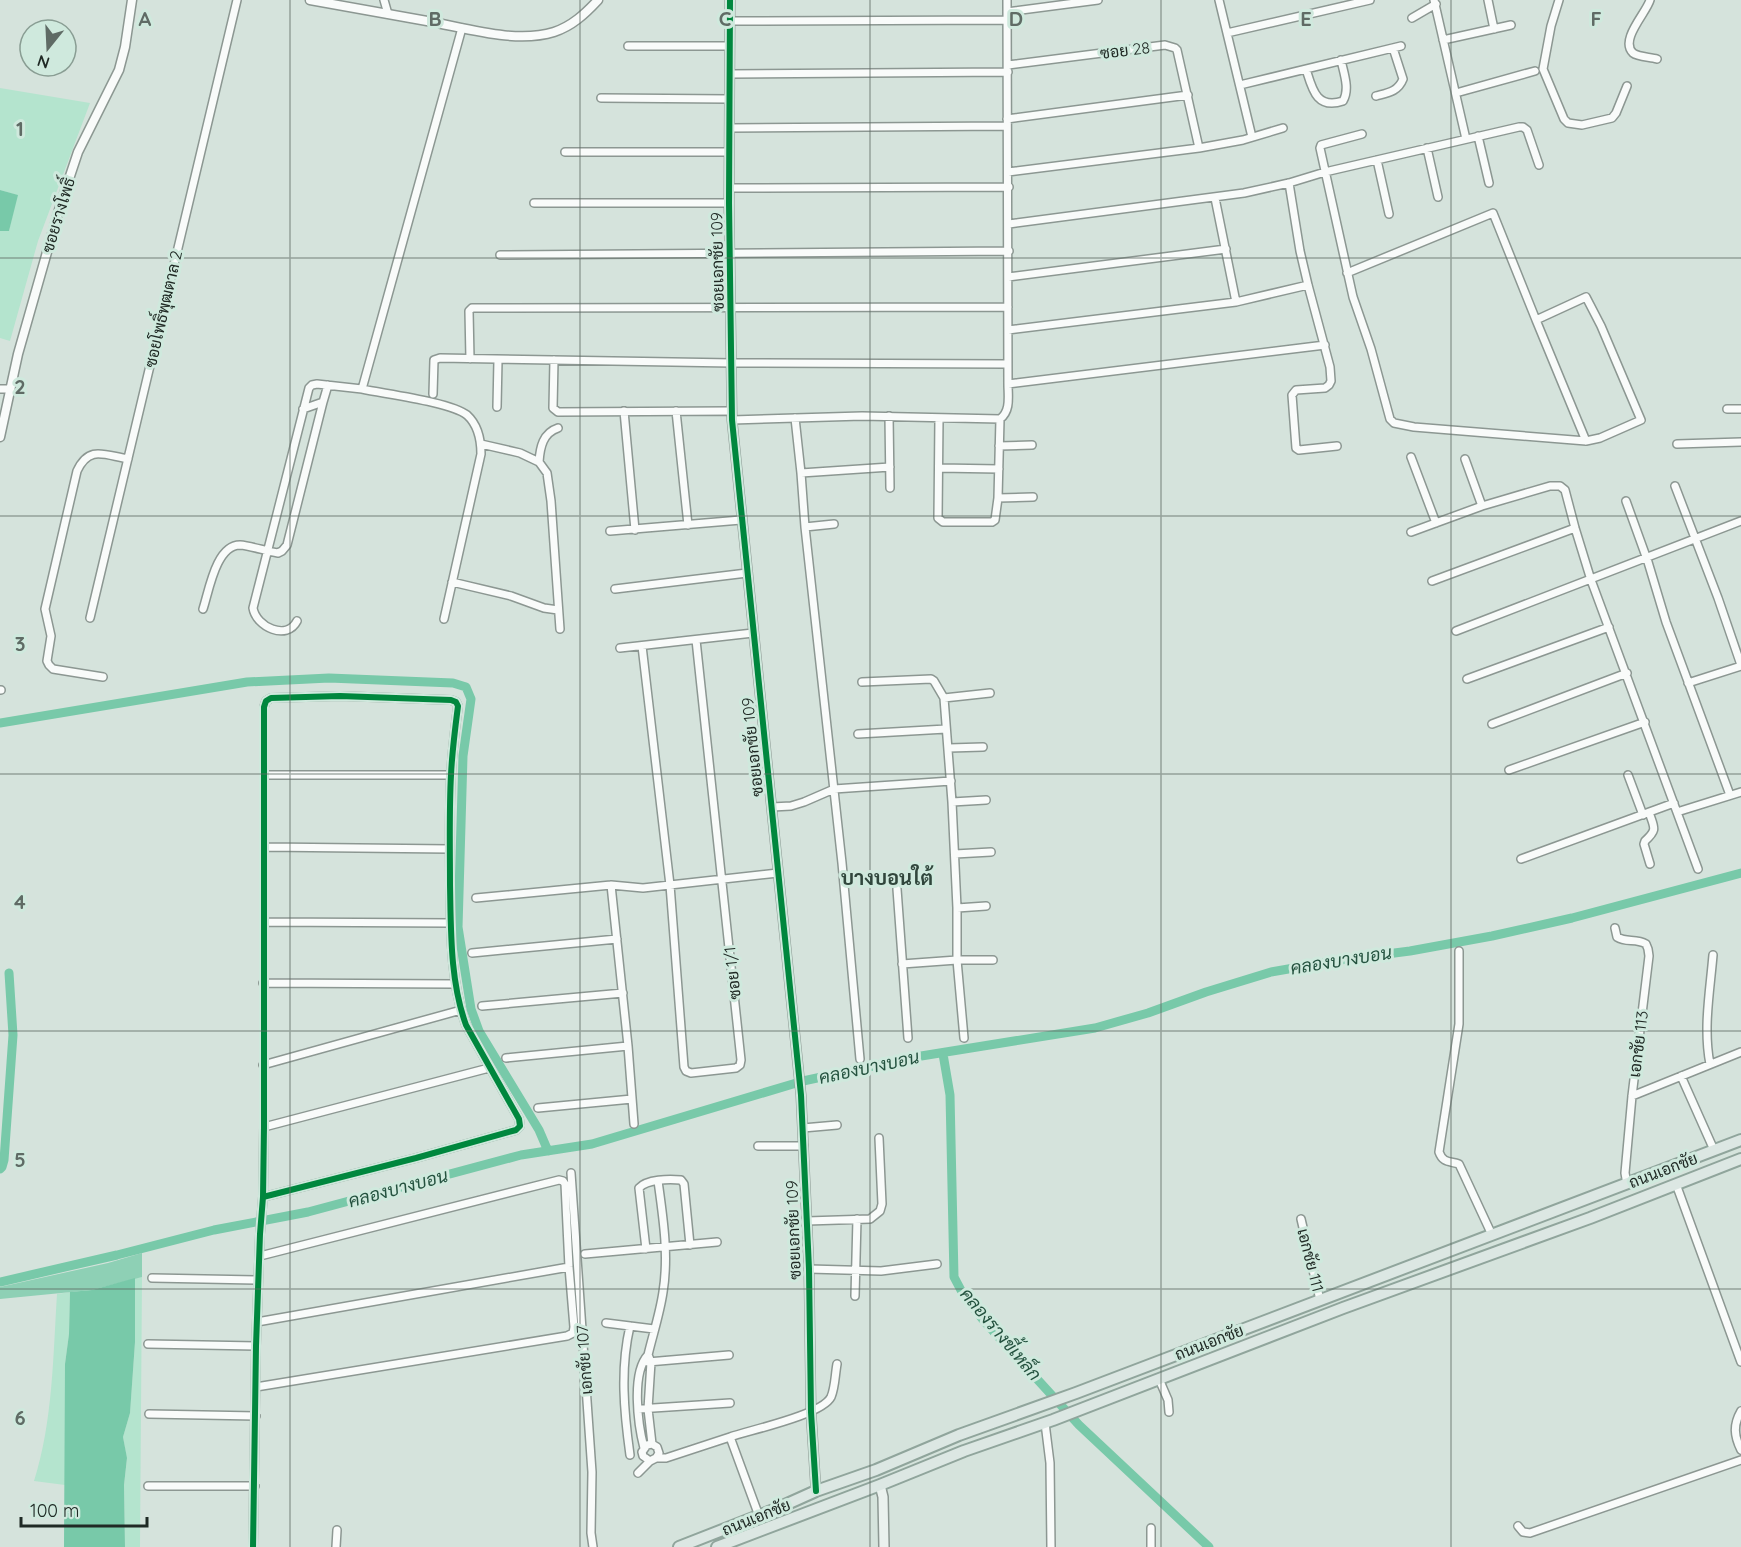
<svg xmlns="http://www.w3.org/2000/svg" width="1741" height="1547" font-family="Quicksand,Sarabun,sans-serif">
<rect width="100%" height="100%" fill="#d5e3dc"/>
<!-- green -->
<path fill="#b4e4ce" d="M0,88L90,103L38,241L10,341L0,338V231H9L17,195L0,190Z
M142,1277L140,1547H125L124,1485L127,1459L123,1437L130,1413L135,1342V1278Z
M70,1292L69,1334L65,1364V1485L34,1481C53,1421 53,1356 57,1294Z"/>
<!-- forest -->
<path fill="#8ed0b5" d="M142,1253V1277L92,1290L0,1299V1287L108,1263Z"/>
<!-- water -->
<path fill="#78c9a9" d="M0,190L18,195L9,231H0Z
M135,1278V1342L130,1413L123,1437L127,1458L124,1485L125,1547H64L65,1364L69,1334L70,1292L92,1290Z"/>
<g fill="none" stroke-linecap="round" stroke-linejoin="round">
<!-- canal -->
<path stroke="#78c9a9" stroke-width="9" d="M0,723L247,682L329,678L453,683L466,687L471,699L463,756L458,927L471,1009L479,1031L539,1130L548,1151
M943,1054L950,1095L954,1277L963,1294L984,1321L1079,1425L1209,1547
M0,1169L2,1167L4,1160L13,1035L9,973
M0,1282L117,1255L214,1230L308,1212L521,1155L592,1144L803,1081L915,1057L1095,1028L1148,1013L1206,992L1271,972L1340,960L1410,951L1492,936L1572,918L1741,873"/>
<!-- minor casing -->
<g stroke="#8c9792" stroke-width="10">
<path id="minor" d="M384,0L388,14
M1219,0L1252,137
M1434,0L1466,139
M1488,0L1494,29
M1559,0L1551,26L1543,69L1564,119L1568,123L1582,125L1612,118L1616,113L1627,86
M1650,0C1647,12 1619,40 1633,53C1638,57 1650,57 1657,59
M1007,12L1098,0
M1412,18L1436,4
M730,21L1008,20
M1227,33L1370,0
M1443,40L1511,25
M628,46H730
M1008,65L1165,45L1175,48L1177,50L1199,148
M1306,69C1312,88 1316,110 1343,101C1350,89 1344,74 1341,60
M730,74L1008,72
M1240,85L1401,46
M1456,93L1535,71
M1376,96C1387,93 1398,92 1403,79L1393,48
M601,98L729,99
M1007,119L1188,95
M730,128L1007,126
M1478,136L1489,183
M1427,148L1438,197
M565,152H729
M1377,160L1389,214
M1008,172L1199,148L1243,140L1283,128
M1289,183L1300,251L1308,285L1330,367L1331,381L1329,385L1325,388L1296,390L1292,395L1296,448L1299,450L1337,446
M730,188L1009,187
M1215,198L1236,302
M534,203H729
M1009,224L1244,193L1289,183L1325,172L1519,127H1523L1527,130L1539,165
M500,255L1009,251
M1347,273L1493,213L1536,320L1586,297L1601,326L1641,420L1600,438L1586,441L1414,427L1394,423L1390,419L1371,349L1353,297L1320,148L1321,145L1362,134
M1008,277L1226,249
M1536,320L1586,441
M1008,330L1236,302L1308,285
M470,359L469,311L472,308L1008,307
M554,360L553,408L558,412L731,411
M1008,384L1325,345
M0,389H9
M362,389C385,394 451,402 467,415C478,425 481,441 481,454L444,619
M433,394L434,360L440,358L732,363L1007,364
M497,407L498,360
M303,409L323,402L328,385
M1727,409H1741
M624,411L635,530
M676,411L688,525
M889,416L890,488
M795,418L801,473L805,527L842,863L860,1059
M939,418L938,518L943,522H992L995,520L998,498L1000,419
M732,420L862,416L1000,419C1011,411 1008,396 1008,384L1007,0
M481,444L520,453L539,462L547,473L551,501L560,629
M1677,444L1741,442
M999,446L1032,445
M1411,457L1436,523
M1465,459L1482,506
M539,462C540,447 543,433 558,428
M939,468L999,469
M801,473L890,467
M1675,486L1718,598L1741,665
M998,498L1033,497
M1626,501L1648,562L1666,622L1730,795
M805,527L834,524
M610,531L741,520
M1411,532L1482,506L1550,486H1560L1565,490L1575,528L1591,580L1698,869
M1432,581L1575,528
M452,582L511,596L544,608L558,610
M615,589L747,573
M203,609C209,591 216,545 240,545C252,546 265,551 278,553L282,551L287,545L323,402
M90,618L237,0
M297,621C287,641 256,627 253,608L309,388L312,385L317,384L362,389L462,28
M1456,631L1741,521
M642,646L670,885L684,1067L686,1071L691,1073L736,1068L740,1065L741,1060L696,640
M620,648L753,633
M103,677L53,669L49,665L47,661L51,636L45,609L77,471C89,445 104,455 128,459
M1467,679L1609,627
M862,682L931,679L934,681L944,698L952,802L957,908V960L964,1038
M1688,683L1741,666
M0,690H1
M944,698L990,693
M1492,724L1627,673
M858,734L946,729
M949,748L983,747
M1509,770L1645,722
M264,775H451
M1628,775L1643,815
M952,802L986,800
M772,807L791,806L804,802L834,789L951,781
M1649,812C1654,828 1658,829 1645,841L1644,844L1650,864
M1677,812L1741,792
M265,847L450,849
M955,854L991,852
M1521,859L1674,803
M611,885L628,1046L634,1124
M897,889L908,1038
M476,898L611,885L643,888L778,873
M957,908L986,906
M264,922L451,923
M1615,928L1617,937C1626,943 1636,938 1646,944L1648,949L1649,956L1632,1096L1625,1173L1627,1184
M1459,951V1024L1439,1152C1443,1163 1449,1161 1459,1164L1492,1235
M472,953L617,939
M902,964L957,960H993
M263,983L455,984
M482,1006L623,993
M506,1058L628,1046
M1710,1064C1703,1028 1710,991 1713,955
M263,1065L461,1010
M1681,1076L1714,1150
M1632,1096L1741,1052
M538,1108L632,1099
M264,1127L489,1068
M803,1128L837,1125
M758,1146H804
M571,1173L592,1472L591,1533L593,1547
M1676,1184L1741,1362
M1301,1219L1320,1300
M807,1221L870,1219L880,1211L882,1204L879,1138
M646,1249L639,1188C647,1179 669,1179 681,1180L684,1184L690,1245
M585,1254L717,1242
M809,1269L881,1271L937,1264
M152,1278L258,1280
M855,1296L857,1219
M257,1322L569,1267
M606,1323L654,1329
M148,1344L256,1346
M648,1355L651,1362L648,1409L652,1444
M648,1362L729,1355
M1159,1379L1168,1400L1169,1412
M256,1387L567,1336L573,1333L574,1327L569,1267L565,1184L563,1181L559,1180L260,1256
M638,1409L730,1403
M1741,1411C1733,1425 1734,1436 1741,1450
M149,1414L256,1416
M1045,1423L1050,1463L1051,1547
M730,1437C750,1430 822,1415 831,1397C835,1388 835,1375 837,1364
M644,1448C638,1425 631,1373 648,1355C653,1334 660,1313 663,1292C669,1255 663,1217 658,1181
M630,1455C624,1412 620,1369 630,1326
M656,1458H666L730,1437L759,1516
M638,1473L650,1461L656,1458L659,1453L657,1447L652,1444L647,1445L642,1452L643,1456L650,1461
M148,1486H255
M1518,1526L1523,1532L1530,1533L1741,1460
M253,1547L256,1346L260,1234L263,1197L264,1127V707L266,701L271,698L340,696L451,700L456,702L458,706C455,729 452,752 451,775C449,811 450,848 450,885C451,931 450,981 466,1025L519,1119L520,1126L516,1130L416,1158L263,1197
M336,1547L337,1530
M1151,1547V1528"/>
</g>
<!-- tertiary casing -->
<g stroke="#8c9792" stroke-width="11">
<path id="tertiary" d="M310,0C349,7 388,14 427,21C466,28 516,44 554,32C572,26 585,14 598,0
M730,0L729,203L732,420L801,1095L809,1269L811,1412L816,1491
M0,437L18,354L61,203L78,152L119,70L125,47L132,0"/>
</g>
<!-- secondary casing -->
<g stroke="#8c9792" stroke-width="12">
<path id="secondary" d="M880,1485L883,1497L884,1547"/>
</g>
<!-- primary casing -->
<g stroke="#90a59c" stroke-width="14">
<path id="primary" d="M679,1547L776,1509L816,1491L876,1470L959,1435L1076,1393L1741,1140
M717,1547L880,1485L964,1451L1053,1420L1343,1308L1590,1218L1741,1159"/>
</g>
<!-- minor -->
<use href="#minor" stroke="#f9fbfa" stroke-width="7"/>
<!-- tertiary -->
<use href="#tertiary" stroke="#f9fbfa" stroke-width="8"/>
<!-- secondary -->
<use href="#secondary" stroke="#eaf1ee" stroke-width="9"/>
<!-- primary -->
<use href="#primary" stroke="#dce7e3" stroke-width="10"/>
<!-- cycleway casing -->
<g stroke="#cfe9dd" stroke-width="10">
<path id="cycleway" d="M730,0L729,203L732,420L801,1095L809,1269L811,1412L816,1491
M253,1547L256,1346L260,1234L263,1197L264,1127V707L266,701L271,698L340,696L451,700L456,702L458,706C455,729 452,752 451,775C449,811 450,848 450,885C451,931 450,981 466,1025L519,1119L520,1126L516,1130L416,1158L263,1197"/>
</g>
<!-- cycleway -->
<use href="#cycleway" stroke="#00873e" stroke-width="6"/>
</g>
<!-- grid -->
<path fill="none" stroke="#5f6b65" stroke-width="1.5" stroke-opacity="0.55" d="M290,0V1547M580,0V1547M870,0V1547M1161,0V1547M1451,0V1547M0,258H1741M0,516H1741M0,774H1741M0,1031H1741M0,1289H1741"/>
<g text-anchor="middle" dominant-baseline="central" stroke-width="6" stroke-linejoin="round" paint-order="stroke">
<!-- street labels -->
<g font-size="16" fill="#202a25" stroke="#cfe9dd">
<text transform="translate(1125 50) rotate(-7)">ซอย 28</text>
<text transform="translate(58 215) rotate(-73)">ซอยรางโพธิ์</text>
<text transform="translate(717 262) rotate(-91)">ซอยเอกชัย 109</text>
<text transform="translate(163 309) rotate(-77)">ซอยโพธิ์พุฒตาล 2</text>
<text transform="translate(752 747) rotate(-96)">ซอยเอกชัย 109</text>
<text transform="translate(732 973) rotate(-96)">ซอย 1/1</text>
<text transform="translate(1638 1044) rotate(-83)">เอกชัย 113</text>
<text transform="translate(1663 1170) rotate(-21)">ถนนเอกชัย</text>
<text transform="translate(793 1230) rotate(-92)">ซอยเอกชัย 109</text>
<text transform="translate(1311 1260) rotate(76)">เอกชัย 111</text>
<text transform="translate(1209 1342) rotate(-21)">ถนนเอกชัย</text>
<text transform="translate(584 1360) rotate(-94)">เอกชัย 107</text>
<text transform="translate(756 1517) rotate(-22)">ถนนเอกชัย</text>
</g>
<!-- water labels -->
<g font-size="18" font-style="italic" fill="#24523f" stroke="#cfe9dd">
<text transform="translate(1341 960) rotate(-9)">คลองบางบอน</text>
<text transform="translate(869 1067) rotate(-12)">คลองบางบอน</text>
<text transform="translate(398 1188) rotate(-15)">คลองบางบอน</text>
<text transform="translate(1001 1334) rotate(50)">คลองรางขี้เหล็ก</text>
</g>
<!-- quarter labels -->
<g font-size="20" font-weight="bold" fill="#30463c" stroke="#cfe9dd">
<text x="887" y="877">บางบอนใต้</text>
</g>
</g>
<g font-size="20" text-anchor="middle" font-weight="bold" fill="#5f6b65" stroke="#cfe9dd" stroke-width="6" stroke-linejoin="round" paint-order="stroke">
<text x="145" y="26">A</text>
<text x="435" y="26">B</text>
<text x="725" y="26">C</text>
<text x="1016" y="26">D</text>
<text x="1306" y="26">E</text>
<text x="1596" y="26">F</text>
<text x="20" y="136">1</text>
<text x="20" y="394">2</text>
<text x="20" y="651">3</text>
<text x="20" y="909">4</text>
<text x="20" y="1167">5</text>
<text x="20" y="1425">6</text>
</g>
<!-- north arrow -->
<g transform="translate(48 48) rotate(198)"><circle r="28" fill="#cfe9dd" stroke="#899d93" stroke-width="1.5"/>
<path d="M0-4.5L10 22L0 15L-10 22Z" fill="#5f6b65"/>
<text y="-9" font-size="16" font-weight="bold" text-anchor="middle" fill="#202a25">N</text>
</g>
<!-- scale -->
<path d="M21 1517v9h126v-9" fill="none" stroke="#202a25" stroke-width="3"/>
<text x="30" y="1517" font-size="18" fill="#202a25" stroke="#cfe9dd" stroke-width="4.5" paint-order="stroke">100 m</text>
</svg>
